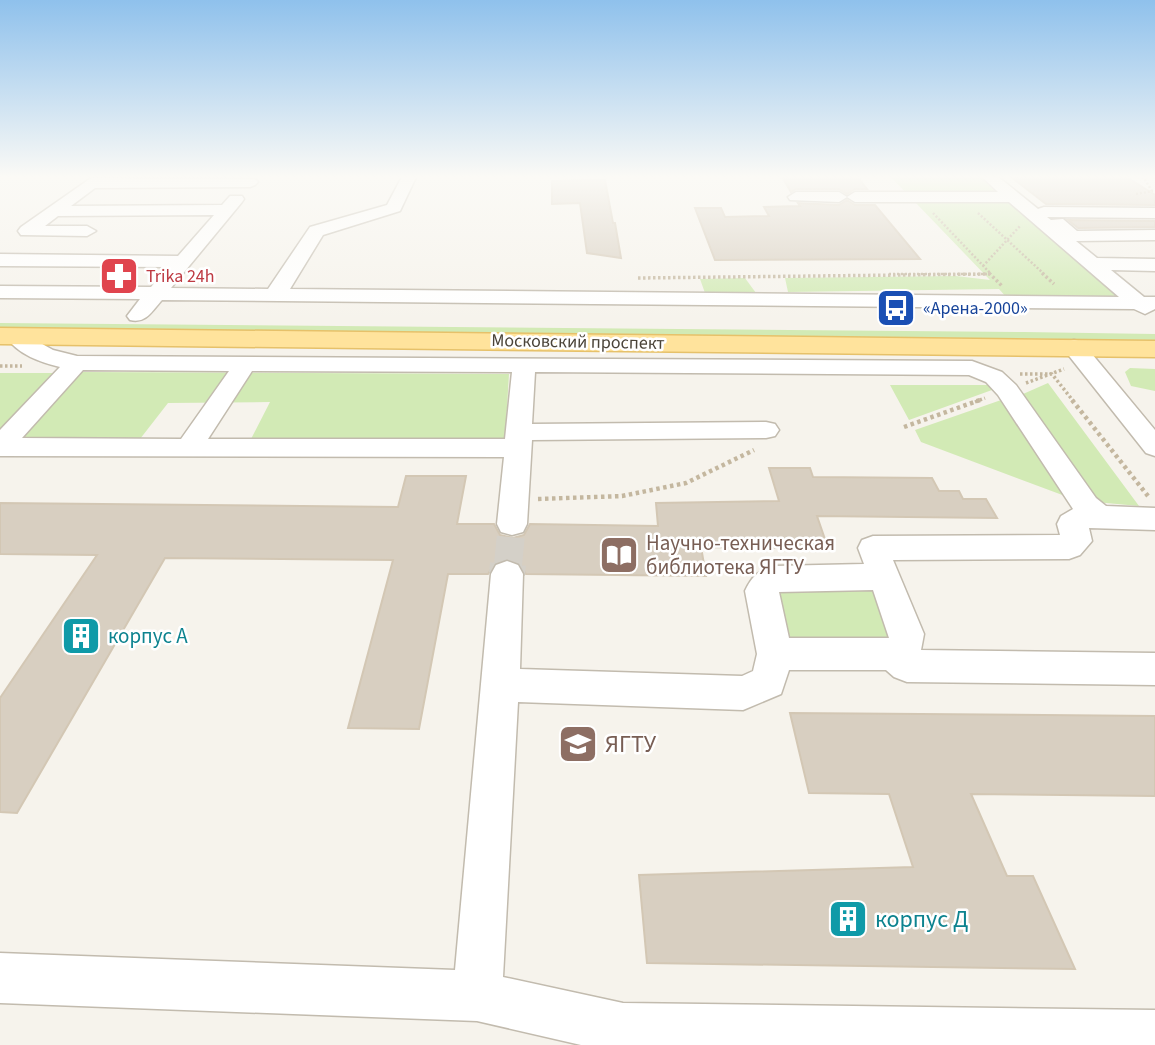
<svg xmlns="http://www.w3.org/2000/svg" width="1155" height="1045" font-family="'Source Sans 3',sans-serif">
<rect width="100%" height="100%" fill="#f6f3ec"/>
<!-- green -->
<path fill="#d2eab5" d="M889,175H980L1125,298H1007L999,289L788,292L785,278L956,276L990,280Z
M745,278L756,293H705L700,279Z
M0,323L1024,332L1155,334V340L0,328Z
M1130,368L1155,369V391L1131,386L1125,372Z
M78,372L509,374L505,440L250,441L270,402L168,403L140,439H17Z
M0,373H55L0,430Z
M1048,383L1139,506L1095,502L1023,394Z
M890,385H989L992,390L909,420Z
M1004,399L1065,496L921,442L915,430Z
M870,589L878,593L891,641L787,644L779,594L787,591Z"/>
<!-- building -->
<path fill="#d8cfc1" stroke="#d3c7b4" stroke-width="2" d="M781,175H856L867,189H855L847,194L839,189H796L791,192Z
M1125,176L1155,195V205L1046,204L1011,177Z
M605,180L613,223H615L621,258L587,253L580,203L552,204V181Z
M847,200L855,205H875L920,259L715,260L695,208H721L725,217L769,216L764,207L800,206L798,203L839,205Z
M1068,220L1155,221V227L1078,228Z
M769,468H810L813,477L932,478L939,491H959L963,499H986L997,518L817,516L828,548L701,547L706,576L526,574L520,564L508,559L495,563L488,574H448L419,729L348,728L393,560L165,558L17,813L0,812V698L97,555L0,554V503L398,507L406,476H466L457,524H494L500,535L513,538L524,535L530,524L658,526L656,503L779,501Z
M790,713L1155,716V796L971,794L1007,876H1033L1075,969L647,963L639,875L913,867L889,794L809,793Z"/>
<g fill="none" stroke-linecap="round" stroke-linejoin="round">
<!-- minor-tunnel-far1 -->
<path stroke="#d4d0c8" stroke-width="28" stroke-dasharray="28 14" stroke-linecap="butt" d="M508,565L512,524"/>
<!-- minor-tunnel -->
<path stroke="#d4d0c8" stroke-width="36" stroke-dasharray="36 18" stroke-linecap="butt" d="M507,574L508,564"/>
<!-- minor casing -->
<g stroke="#c2bbae" stroke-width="3">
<path id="minor" d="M403,175H417L400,211L323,235L290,289L1119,297L1009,202H855L847,197L855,192H998L980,175H996L1038,209L1044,207L1155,208V218L1047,217L1051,220L1063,219L1077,231L1155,230V240L1076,241L1097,258L1155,259V271L1111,270L1144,297H1155V309L1145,314L1134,309L162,300C152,311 146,324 130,320L127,316L140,299L0,298V286L151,287L168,267L0,266V254L178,256L214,215L58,216L45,226H87L96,231L87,236L21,235L18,231L21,227L91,178L255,179L258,182L255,185L250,187L95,188L71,206L222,205L230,196H242L244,199L242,202L171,288L268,289L310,227L387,205Z
M796,192H839L847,197L839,202L790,200L788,197Z
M17,330L53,350L77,356L972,361L1002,372L1016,385L1096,498L1106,506L1155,508V530L1089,528L1092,541L1080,555L1069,559L893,560L924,634L921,650L1155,653V685L907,682L894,677L886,670H789L781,694L743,710L518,702L503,977L623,1003L1155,1010V1045H581L477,1021L0,1003V953L455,970L491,574L496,565L507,561L518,565L523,574L520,669L742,676L753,671L757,654L745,591C752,576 758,571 774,566L864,564L858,548L862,540L873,536L1060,535L1057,524L1061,516L1073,509L998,395L986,382L969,375L535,372L532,424L766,422L775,424L779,430L775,436L766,438L532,440L527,524L523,532L512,535L501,532L497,524L504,457L0,456V430L60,367C40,362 19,355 6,337L9,332ZM83,370L229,371L181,439L22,438ZM252,371L512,372L505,439H208ZM873,590L889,638H789L779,592Z
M1074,340L1082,342L1155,430V456L1146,453L1066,352L1063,347L1066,342Z"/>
</g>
<!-- major casing -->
<g stroke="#e6c16a" stroke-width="3">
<path id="major" d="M0,328L1155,341V357L0,344Z"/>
</g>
<!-- path-far2 -->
<path stroke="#c4b79f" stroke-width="2.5" stroke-dasharray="2 2" stroke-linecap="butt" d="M1136,194L1152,191L1142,175
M933,213L991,274
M978,213L1044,274
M983,266L1020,226
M889,274H990"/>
<!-- path-far1 -->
<path stroke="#c4b79f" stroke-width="3.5" stroke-dasharray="2.5 2.5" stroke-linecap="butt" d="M989,273L1002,286
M1042,273L1054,284
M638,278L990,274
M0,366H22
M1020,374H1052L1074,402
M1026,383L1064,369
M975,402L985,398"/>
<!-- path -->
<path stroke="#c4b79f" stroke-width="4.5" stroke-dasharray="3.5 3.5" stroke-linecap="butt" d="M1072,400L1148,496
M904,427L980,400
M538,499L622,496L686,483L754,450"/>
<!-- minor -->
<use href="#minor" fill="#fff" fill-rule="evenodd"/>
<!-- major -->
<use href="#major" fill="#ffe39c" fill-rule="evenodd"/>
</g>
<!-- sky -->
<linearGradient id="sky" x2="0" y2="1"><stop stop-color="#8fc1ec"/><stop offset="0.55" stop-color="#fbfaf6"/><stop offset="1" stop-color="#fbfaf6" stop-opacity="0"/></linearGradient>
<rect width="1155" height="321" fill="url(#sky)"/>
<!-- icons -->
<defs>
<g id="pharmacy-square" transform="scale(2.0125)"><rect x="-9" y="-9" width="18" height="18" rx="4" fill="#e0444e" stroke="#fff"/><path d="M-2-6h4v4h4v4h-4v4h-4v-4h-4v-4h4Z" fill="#fff"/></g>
<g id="bus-square" transform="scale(2.0125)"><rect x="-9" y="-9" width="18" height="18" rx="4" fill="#1a4fb4" stroke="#fff"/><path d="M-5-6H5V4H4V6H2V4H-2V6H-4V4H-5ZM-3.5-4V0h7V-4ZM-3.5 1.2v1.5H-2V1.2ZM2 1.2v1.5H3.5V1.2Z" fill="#fff"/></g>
<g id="library-square" transform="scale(2.0125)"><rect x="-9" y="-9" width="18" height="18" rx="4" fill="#8d6e63" stroke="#fff"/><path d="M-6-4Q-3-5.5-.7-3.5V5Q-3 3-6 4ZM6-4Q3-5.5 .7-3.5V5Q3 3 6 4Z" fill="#fff"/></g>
<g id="building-square" transform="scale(2.0125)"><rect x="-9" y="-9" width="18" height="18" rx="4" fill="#0f9aa8" stroke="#fff"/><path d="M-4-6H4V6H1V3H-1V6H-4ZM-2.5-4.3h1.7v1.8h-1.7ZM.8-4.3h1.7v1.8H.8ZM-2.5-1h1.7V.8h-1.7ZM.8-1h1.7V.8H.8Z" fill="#fff"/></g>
<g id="university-square" transform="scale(2.0125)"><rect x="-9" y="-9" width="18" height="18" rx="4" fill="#8d6e63" stroke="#fff"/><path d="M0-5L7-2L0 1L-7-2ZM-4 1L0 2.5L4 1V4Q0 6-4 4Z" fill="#fff"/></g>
</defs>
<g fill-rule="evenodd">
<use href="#pharmacy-square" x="119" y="276"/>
<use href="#bus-square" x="896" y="308"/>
<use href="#library-square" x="619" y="555"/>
<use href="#building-square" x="81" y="636"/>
<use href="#university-square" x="578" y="744"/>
<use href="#building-square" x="848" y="919"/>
</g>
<g text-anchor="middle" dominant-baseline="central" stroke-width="5" stroke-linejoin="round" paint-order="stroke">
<!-- far-health labels -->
<g font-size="18" fill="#be3a42" stroke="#fff" text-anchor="start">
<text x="146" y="276">Trika 24h</text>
</g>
<!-- far-transit labels -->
<g font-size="18" fill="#164399" stroke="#fff" text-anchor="start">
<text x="923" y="308">«Арена-2000»</text>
</g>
<!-- far-street labels -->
<g font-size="18" fill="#4b4439" stroke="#fff">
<text transform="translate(578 342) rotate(1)">Московский проспект</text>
</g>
<!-- education labels -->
<g font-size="21" fill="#785e54" stroke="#fff" text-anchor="start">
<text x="646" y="543">Научно-техническая<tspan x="646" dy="24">библиотека ЯГТУ</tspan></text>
</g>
<!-- culture labels -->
<g font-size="21" fill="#0d838f" stroke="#fff" text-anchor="start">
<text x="108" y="636">корпус А</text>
</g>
<!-- near-education labels -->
<g font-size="24" fill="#785e54" stroke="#fff" text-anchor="start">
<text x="605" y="744">ЯГТУ</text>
</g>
<!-- near-culture labels -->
<g font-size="24" fill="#0d838f" stroke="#fff" text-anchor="start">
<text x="875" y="919">корпус Д</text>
</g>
</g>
</svg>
